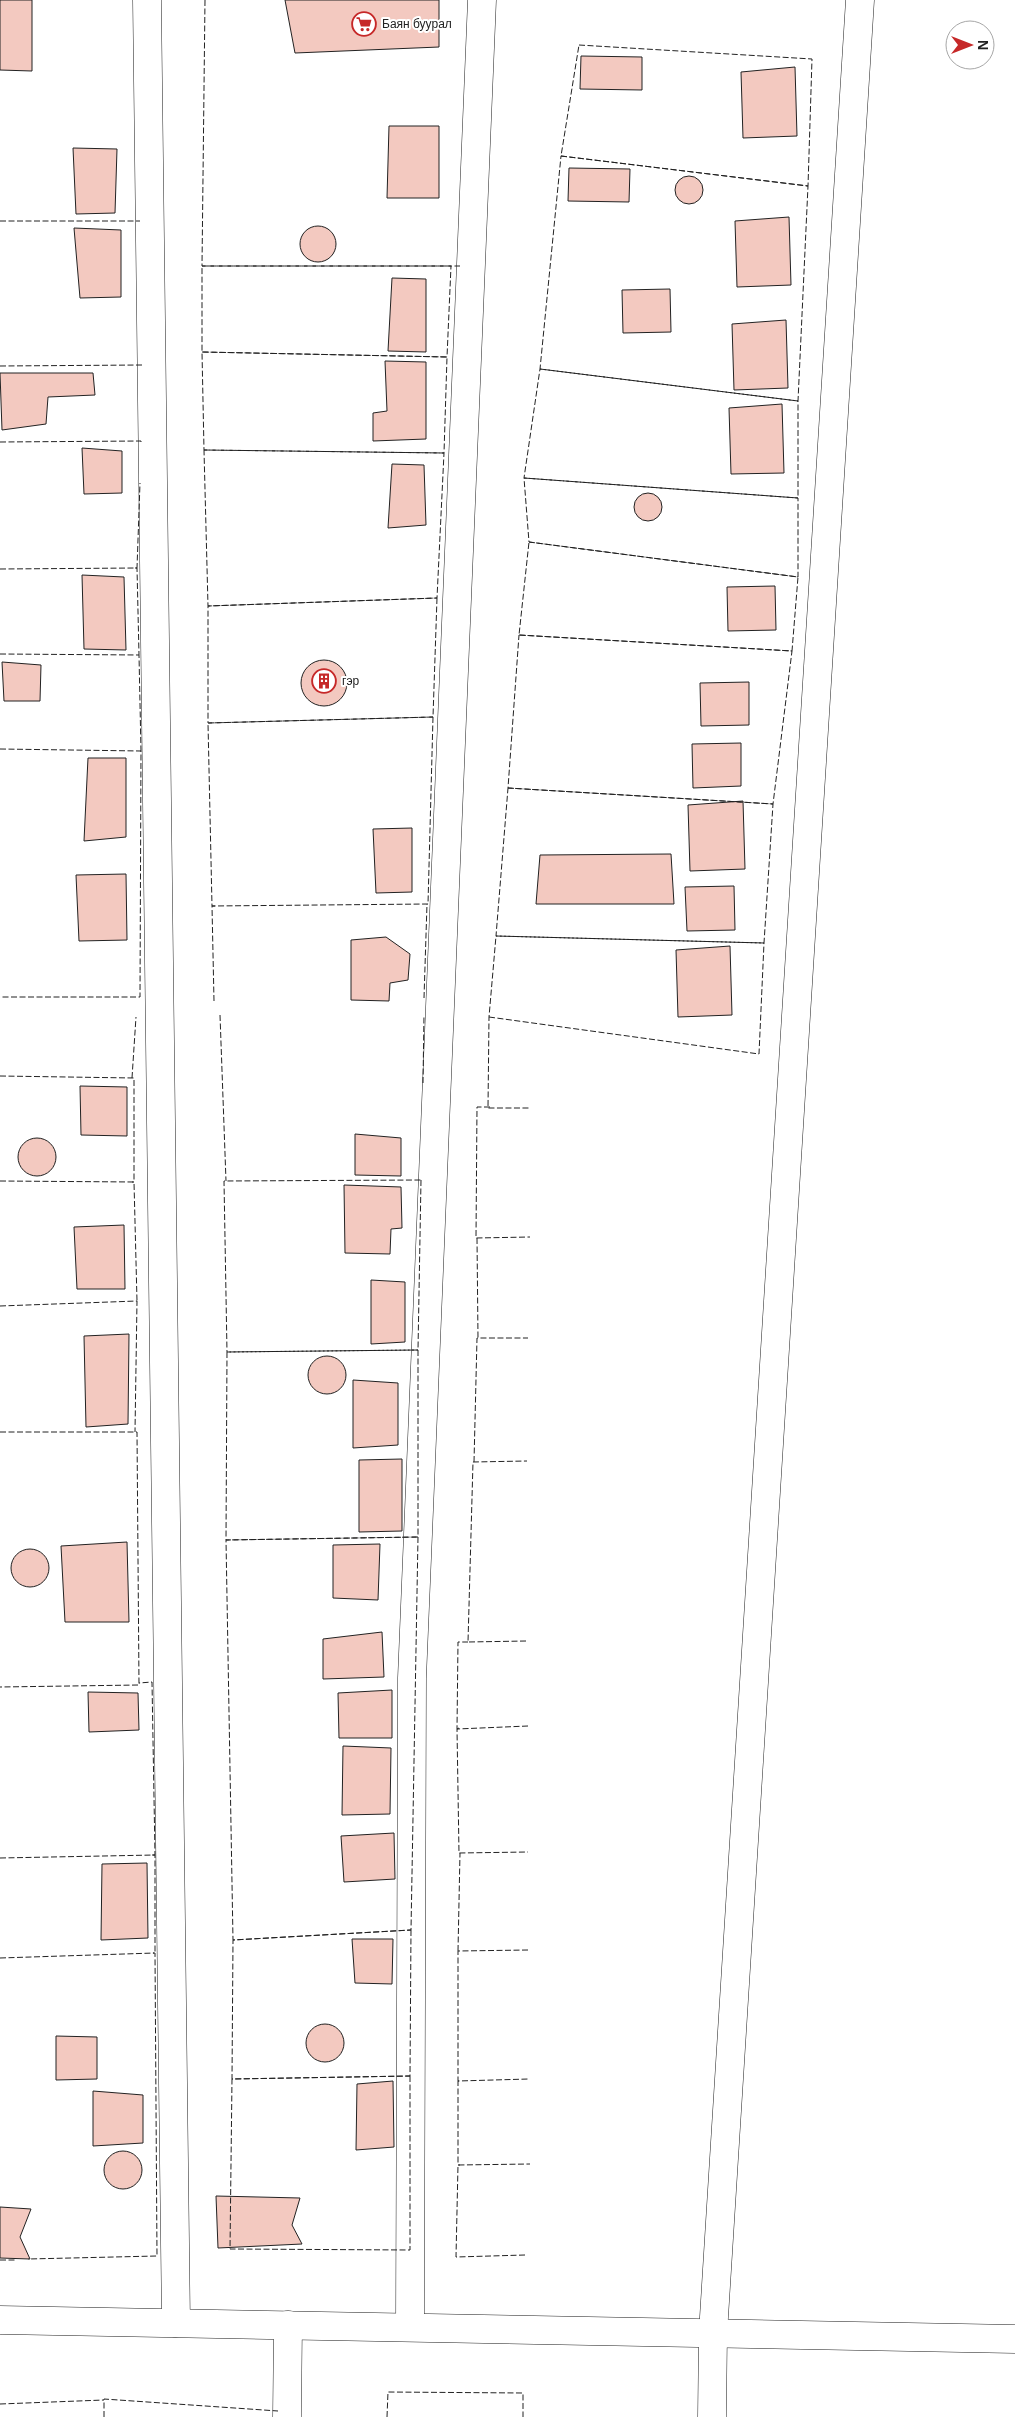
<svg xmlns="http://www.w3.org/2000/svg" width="1015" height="2417" font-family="Arial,sans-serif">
<rect width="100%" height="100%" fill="#fff"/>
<!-- building -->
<path fill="#f3c9c0" stroke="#222" d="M0,0H32V71L0,70Z
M285,0H439V47L295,53Z
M581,56L642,57V90L580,89Z
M795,67L797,136L743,138L741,72Z
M389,126H439V198H387Z
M73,148L117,149L115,213L76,214Z
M569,168L630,169L629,202L568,201Z
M675 190a14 14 0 1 1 28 0a14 14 0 1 1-28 0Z
M789,217L791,285L737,287L735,221Z
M300 244a18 18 0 1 1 36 0a18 18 0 1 1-36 0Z
M74,228L121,230V297L80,298Z
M392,278L426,279V352L388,351Z
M670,289L671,332L623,333L622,290Z
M786,320L788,388L734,390L732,324Z
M385,361L426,362V439L373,441V413L387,411Z
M0,373H93L95,395L48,397L46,424L2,430Z
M782,404L784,473L731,474L729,408Z
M82,448L122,451V493L84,494Z
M392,464L424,465L426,525L388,528Z
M634 507a14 14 0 1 1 28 0a14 14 0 1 1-28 0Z
M82,575L124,577L126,650L84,649Z
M775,586L776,630L728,631L727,587Z
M301 683a23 23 0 1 1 46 0a23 23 0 1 1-46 0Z
M2,662L41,665L40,701H4Z
M749,682V725L701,726L700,683Z
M741,743V786L693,788L692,744Z
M88,758H126V837L84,841Z
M743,801L745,869L690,871L688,805Z
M412,828V892L376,893L373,829Z
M671,854L674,904H536L540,855Z
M126,874L127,940L79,941L76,875Z
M734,886L735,930L687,931L685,887Z
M386,937L410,954L408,980L390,983L389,1001L351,1000V940Z
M730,946L732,1015L678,1017L676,950Z
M80,1086L127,1087V1136L81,1135Z
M355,1134L401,1138V1176L355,1175Z
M18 1157a19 19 0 1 1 38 0a19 19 0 1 1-38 0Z
M344,1185L401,1187L402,1228L391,1229L390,1254L345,1253Z
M124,1225L125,1289H77L74,1227Z
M371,1280L405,1282V1342L371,1344Z
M129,1334L128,1424L86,1427L84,1336Z
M308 1375a19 19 0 1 1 38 0a19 19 0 1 1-38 0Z
M353,1380L398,1383V1445L353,1448Z
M402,1459V1531L359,1532V1460Z
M127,1542L129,1622H65L61,1546Z
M380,1544L378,1600L333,1598V1545Z
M11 1568a19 19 0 1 1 38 0a19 19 0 1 1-38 0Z
M382,1632L384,1677L323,1679V1639Z
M392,1690V1738H339L338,1693Z
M88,1692L138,1693L139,1730L89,1732Z
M343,1746L391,1748L390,1814L342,1815Z
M394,1833L395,1879L344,1882L341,1836Z
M147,1863L148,1938L101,1940L102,1864Z
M352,1939H393L392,1984L355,1983Z
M306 2043a19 19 0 1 1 38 0a19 19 0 1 1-38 0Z
M56,2036L97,2037V2079L56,2080Z
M393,2081L394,2147L356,2150L357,2084Z
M93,2091L143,2095V2143L93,2146Z
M104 2170a19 19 0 1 1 38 0a19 19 0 1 1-38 0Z
M216,2196L300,2198L292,2225L302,2244L218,2248Z
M0,2207L31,2209L20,2237L30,2259L0,2258Z"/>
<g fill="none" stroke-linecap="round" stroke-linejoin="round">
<!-- minor casing -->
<g stroke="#222" stroke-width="29">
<path id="minor" d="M147,0L176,2323
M410,2327L412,1678L482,0
M287,2417L288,2325
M712,2417L713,2333L860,0"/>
</g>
<!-- major casing -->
<g stroke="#222" stroke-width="29">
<path id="major" d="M0,2320L1015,2339"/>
</g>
<!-- minor -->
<use href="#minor" stroke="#fff" stroke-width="28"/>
<!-- major -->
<use href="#major" stroke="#fff" stroke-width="28"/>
<!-- fence -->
<path stroke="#222" stroke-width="1" stroke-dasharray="6 2.5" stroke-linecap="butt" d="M205,0L202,266H460
M579,45L812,59L808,186L561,156Z
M561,156L808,186L798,401L540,369Z
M0,221H140
M202,266H451L447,357L202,352Z
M202,352L447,357L444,453L204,450Z
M0,366L142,365
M540,369L798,401V498L524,478Z
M0,442L141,441V443
M204,450L444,453L437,598L208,606Z
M524,478L798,498V577L529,542Z
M529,542L798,577L792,651L519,635Z
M135,568H137L139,655
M0,569L137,568L140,483
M437,598L433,717L208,723V606Z
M519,635L792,651L773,804L508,788Z
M0,654L139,655L141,751H138
M433,717L428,904L212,906L208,723Z
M0,749L141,751L140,997H0
M508,788L773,804L764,943L496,936Z
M424,998L427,904
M214,1001L212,906H215
M220,1015L226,1181
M489,1017L759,1054L764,943L496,936L489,1017L488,1108H530
M0,1076L134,1078V1182H132
M132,1078L136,1017
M423,1083L424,1015
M490,1107H477L476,1238L530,1237
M421,1180L418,1350L227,1352L224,1181Z
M0,1181L134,1182L137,1301H135
M477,1238L478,1338
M0,1306L137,1301L135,1432
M418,1350V1537L226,1540L227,1352Z
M0,1432H137L139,1685L0,1687
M474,1462L477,1338H528
M418,1537L411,1930L233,1940L226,1540Z
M526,1641L468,1642L473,1462L527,1461
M528,1726L457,1729L459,1853L528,1852
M459,1728L457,1729L458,1642H468
M152,1855H155V1953H153
M0,1858L155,1855L152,1682L139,1683
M411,1930L410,2076L232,2079L233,1940Z
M528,1950L458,1951V2081L529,2079
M458,1951L460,1853
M0,1958L155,1953L157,2256L28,2259
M410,2076V2250L230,2249L232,2079Z
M459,2081H458V2165H460
M525,2255L456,2257L458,2165L530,2164
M0,2260H15
M0,2404L104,2400
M104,2417V2399L278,2411
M387,2417L388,2392L523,2393V2417"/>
</g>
<!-- icons -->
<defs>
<g id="supermarket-ring" transform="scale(1.25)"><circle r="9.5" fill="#fff" stroke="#c62828" stroke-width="1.5"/><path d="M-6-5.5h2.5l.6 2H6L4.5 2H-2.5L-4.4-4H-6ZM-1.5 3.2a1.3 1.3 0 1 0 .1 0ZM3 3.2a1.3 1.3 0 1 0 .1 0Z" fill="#c62828"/></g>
<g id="building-ring" transform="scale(1.25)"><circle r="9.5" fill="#fff" stroke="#c62828" stroke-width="1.5"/><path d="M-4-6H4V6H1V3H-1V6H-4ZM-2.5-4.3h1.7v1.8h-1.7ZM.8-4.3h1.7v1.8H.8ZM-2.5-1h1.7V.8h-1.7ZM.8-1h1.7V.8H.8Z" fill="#c62828"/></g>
</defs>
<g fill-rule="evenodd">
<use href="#supermarket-ring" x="364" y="24"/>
<use href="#building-ring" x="324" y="681"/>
</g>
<g text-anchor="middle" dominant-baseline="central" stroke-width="4" stroke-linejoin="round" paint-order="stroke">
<!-- poi labels -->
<g font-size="12" fill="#222" stroke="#fff" text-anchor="start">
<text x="382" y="24">Баян буурал</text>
<text x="342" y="681">гэр</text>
</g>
</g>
<!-- north arrow -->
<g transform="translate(970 45) rotate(90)"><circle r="24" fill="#ffffff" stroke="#a7a7a7"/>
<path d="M0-4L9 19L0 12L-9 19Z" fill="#c62828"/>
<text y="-8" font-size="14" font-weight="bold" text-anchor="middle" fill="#222222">N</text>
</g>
</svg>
